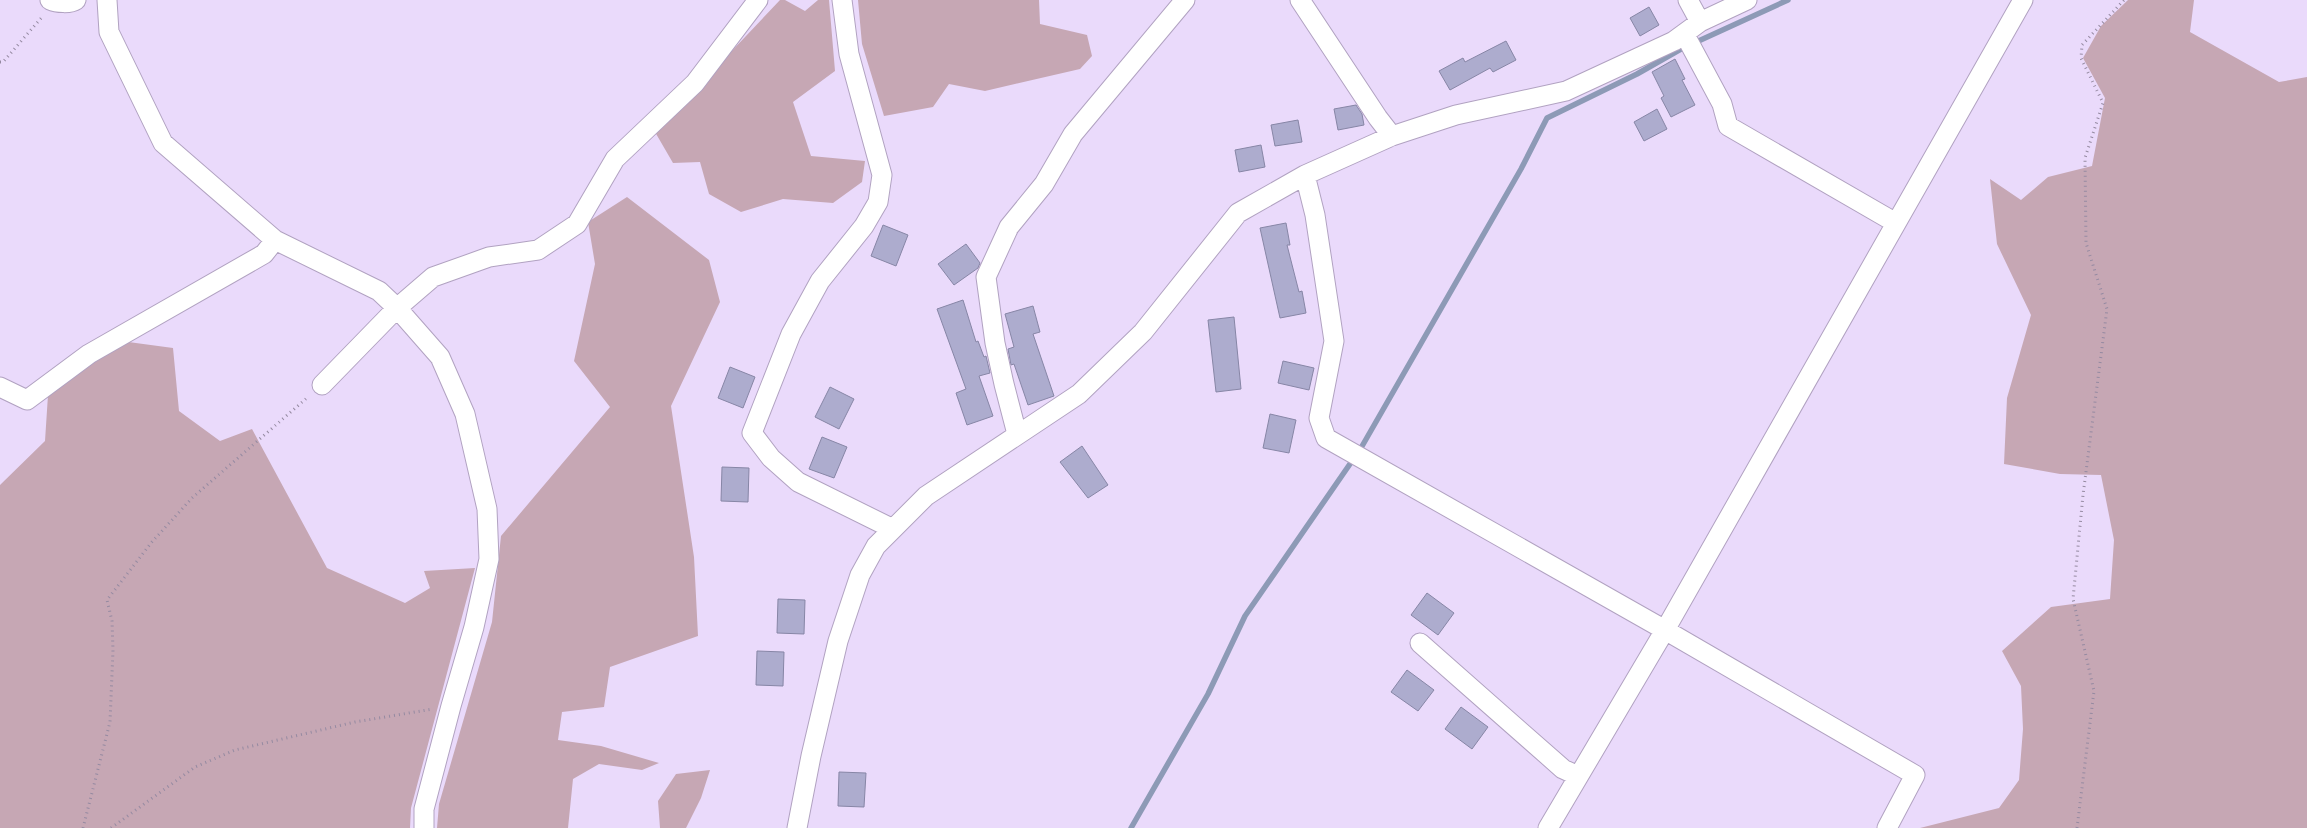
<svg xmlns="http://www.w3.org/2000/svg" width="2307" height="828" font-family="'Fira Sans',sans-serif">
<rect width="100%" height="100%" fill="#eadafb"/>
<!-- green -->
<path fill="#c6a7b4" d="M780,0H785L805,11L818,0H829L835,71L793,102L811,156L865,161L862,182L833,203L783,199L741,212L709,194L700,162L673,163L655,132Z
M858,0H1039L1040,24L1087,35L1092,56L1080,69L985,91L949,84L933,107L884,116L862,44Z
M2128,0H2194L2190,32L2279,82L2307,77V828H1920L1999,808L2019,780L2023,729L2021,686L2002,651L2051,607L2110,599L2114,540L2101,475L2060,474L2004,464L2007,398L2031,315L1997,244L1990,179L2021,200L2048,177L2092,166L2105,98L2083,58L2101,26Z
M627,197L709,260L720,302L671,406L694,557L698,636L610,667L604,707L562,712L558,740L601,746L659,763L642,770L599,764L573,779L568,828H437L439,804L492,622L501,536L610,407L574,361L595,264L588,222Z
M121,341L173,348L179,411L220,441L252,429L327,568L405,603L430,588L424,571L475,568L411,808L410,828H0V485L45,441L48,395Z
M710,770L701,798L686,828H660L658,801L676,774Z"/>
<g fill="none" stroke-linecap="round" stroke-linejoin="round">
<!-- stream -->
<path stroke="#8d9ab6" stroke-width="5.5" d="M1131,828L1208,694L1245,616L1361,448L1521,169L1547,118L1637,74L1681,49L1788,0"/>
</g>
<!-- building -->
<path fill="#adacce" stroke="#8786a6" d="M1649,7L1659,25L1640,36L1630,18Z
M1506,41L1516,60L1493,72L1490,68L1450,90L1439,71L1463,58L1465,62Z
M1675,59L1685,79L1682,80L1695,105L1671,117L1661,98L1664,96L1652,72Z
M1356,105L1362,114L1364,125L1338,130L1334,109Z
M1657,109L1667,129L1644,141L1634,122Z
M1298,120L1302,142L1275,146L1271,125Z
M1261,145L1265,167L1239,172L1235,150Z
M1286,223L1290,245H1287L1299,292L1302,291L1306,313L1280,318L1260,228Z
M883,225L908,235L896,266L871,256Z
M966,244L980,263L978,268L954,285L938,264Z
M963,300L976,342L978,341L984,357L986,356L990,373L979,376L993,416L967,425L956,393L966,389L937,309Z
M1033,306L1040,332L1033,334L1054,396L1028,405L1014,364L1011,365L1008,349L1014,347L1005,314Z
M1234,317L1241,389L1216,392L1208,320Z
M1283,361L1314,368L1309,390L1278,383Z
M730,367L755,377L743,408L718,398Z
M830,387L854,399L839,429L815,417Z
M1270,414L1296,420L1289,453L1263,448Z
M822,437L847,447L834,478L809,469Z
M1082,446L1108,485L1088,498L1060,462Z
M722,467L749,468L748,502L721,501Z
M1427,593L1454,613L1438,635L1411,615Z
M778,599L805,600L804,634L777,633Z
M757,651L784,652L783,686L756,685Z
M1407,670L1434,690L1418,711L1391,692Z
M1461,707L1488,727L1472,749L1445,729Z
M839,772L866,773L864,807L838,806Z"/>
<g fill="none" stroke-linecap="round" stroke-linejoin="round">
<!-- minor casing -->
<g stroke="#b1a2c1" stroke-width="21">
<path id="minor" d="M50,0C57,3 70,4 76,0
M107,0L109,32L163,143L275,240L379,291L397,308L440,357L465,414L487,509L489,559L474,627L451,706L424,809V828
M842,0L849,54L882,175L878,202L864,226L820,281L791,334L752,433L771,458L798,482L891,528
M1300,0L1378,118L1392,136
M1688,0L1700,22
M1685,35L1722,104L1728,126L1896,223
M1305,175L1315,215L1334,341L1319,418L1326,438L1665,630L1915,775L1887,828
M322,385L397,308L433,277L489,257L538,250L577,224L615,159L695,83L758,0
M0,387L27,400L89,354L264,254L275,240
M1017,434L1004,384L995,343L986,277L1009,227L1044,184L1073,134L1185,0
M1420,643L1563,769L1578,776
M797,828L811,756L838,641L860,575L876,546L926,496L1079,394L1143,332L1238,213L1305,175L1392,136L1456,115L1566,91L1674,41L1700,22L1747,0
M1548,828L1665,630L2023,0"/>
</g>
<!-- path -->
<path stroke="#958aa1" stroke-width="3" stroke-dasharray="1 4" stroke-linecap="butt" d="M0,62H3L43,16
M83,828L110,722L113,650L112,621L107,600L151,543L192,498L308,397
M111,828L195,767L235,750L355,722L433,709
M2077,828L2094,691L2073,599L2083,495L2107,309L2086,243L2085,158L2103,103L2081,58L2082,45L2124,0"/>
<!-- minor -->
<use href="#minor" stroke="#fff" stroke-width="19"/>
</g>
</svg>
